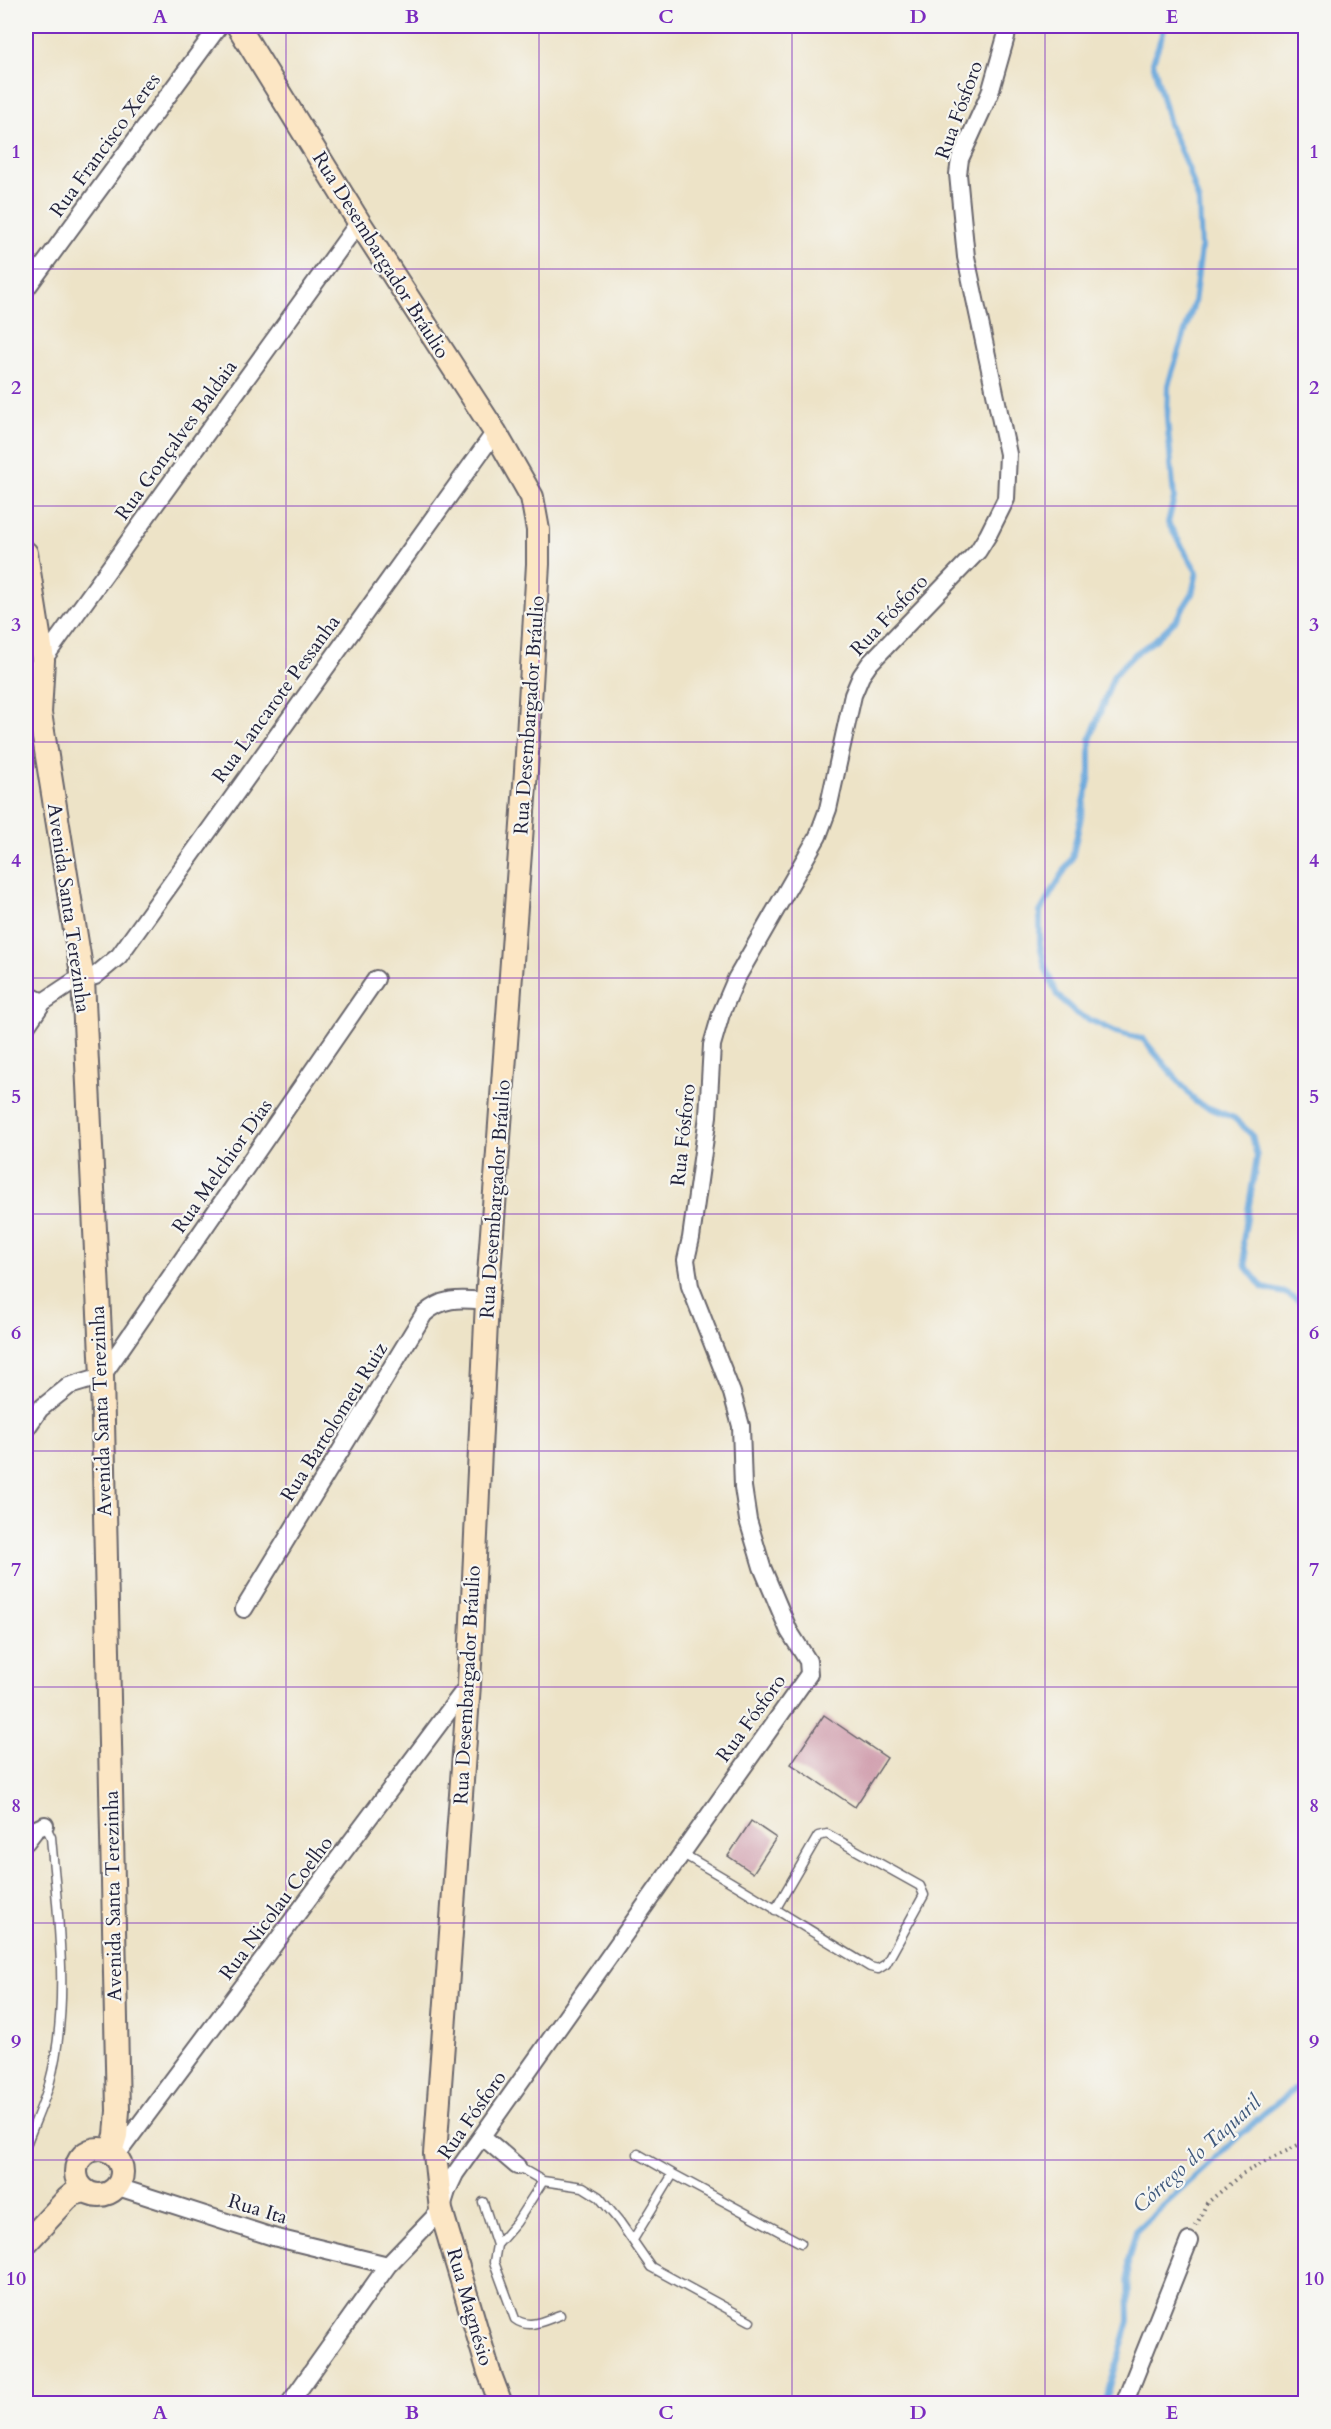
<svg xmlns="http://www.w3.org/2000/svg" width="1331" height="2429" font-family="Cardo,serif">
<rect width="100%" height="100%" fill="#f6f6f2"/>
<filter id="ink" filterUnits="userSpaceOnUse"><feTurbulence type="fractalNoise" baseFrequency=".0167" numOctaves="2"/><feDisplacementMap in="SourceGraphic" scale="12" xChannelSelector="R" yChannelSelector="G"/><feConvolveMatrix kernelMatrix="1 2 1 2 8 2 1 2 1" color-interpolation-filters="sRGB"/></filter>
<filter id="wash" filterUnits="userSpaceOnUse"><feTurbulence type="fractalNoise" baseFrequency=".008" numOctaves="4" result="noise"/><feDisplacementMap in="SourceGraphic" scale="24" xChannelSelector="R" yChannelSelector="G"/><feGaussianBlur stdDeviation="1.35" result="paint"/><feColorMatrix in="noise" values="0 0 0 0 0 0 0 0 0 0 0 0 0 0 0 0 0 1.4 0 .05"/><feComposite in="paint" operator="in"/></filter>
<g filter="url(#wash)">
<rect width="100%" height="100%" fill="#ede3c7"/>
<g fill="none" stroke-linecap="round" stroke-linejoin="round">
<!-- stream -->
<path stroke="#6aa8dc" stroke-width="6" d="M1165,26L1153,62L1169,124L1188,168L1199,202L1201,249L1194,303L1168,385L1167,419L1174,498L1168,523L1197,572L1192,594L1175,621L1155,640L1135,654L1114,675L1090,740V775L1072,858L1040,912V944L1045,967L1057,995L1077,1014L1116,1032L1143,1039L1197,1103L1234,1118L1252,1135L1257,1157L1243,1241L1246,1267L1263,1288L1285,1293L1306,1305
M1105,2404L1129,2321L1128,2261L1136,2231L1263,2114L1306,2081"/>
</g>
<g id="blocks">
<!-- building -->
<path fill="#cd97a8" d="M824,1715L887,1758L855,1807L791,1764Z
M751,1821L776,1838L753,1873L728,1856Z"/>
</g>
</g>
<g filter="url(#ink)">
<use href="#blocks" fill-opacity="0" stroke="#69666c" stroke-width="1.5"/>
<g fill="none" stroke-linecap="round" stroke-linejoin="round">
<!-- lane casing -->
<g stroke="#69666c" stroke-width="11">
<path id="lane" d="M681,1853C745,1889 807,1929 870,1967L878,1969L886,1964L924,1895L920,1886L827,1834L818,1836L775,1910
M26,2145C33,2126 43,2105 49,2085C71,2005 58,1918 51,1837L45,1825
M638,2154L673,2174
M517,2166L543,2181L583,2187L599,2197L619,2221L651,2267L750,2321
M543,2181L516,2223L497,2245L494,2262L515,2319C529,2330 545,2320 560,2315
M483,2202L497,2245
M633,2240L673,2174L801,2243"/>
</g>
<!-- street casing -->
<g stroke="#69666c" stroke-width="20">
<path id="street" d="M26,289L219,26
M26,680L43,660L359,222
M26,994L43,1002
M26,1027L43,1002L73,982L95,976L119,956L495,432
M26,1429L40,1409L69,1386L102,1376L376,979
M244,1609L424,1314C444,1296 461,1299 487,1301
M26,1842L36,1829L45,1825
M483,2137L517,2166
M116,2156L469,1684
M118,2187L273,2237L388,2265
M289,2404L388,2265L441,2210L447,2191L455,2174L809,1674L808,1661L789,1631L762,1567L748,1520L743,1487L741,1426L732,1393L690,1286L686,1260L691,1238L708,1116L712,1045L721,1014L736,979L818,836L828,809L853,695L861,676L870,663L978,551L988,535L1006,499L1008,454L966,257L958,174L960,159L990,93L1009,26
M1124,2404L1189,2241"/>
</g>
<!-- secondary casing -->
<g stroke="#69666c" stroke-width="26">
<path id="secondary" d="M238,26L359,222L495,432L532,497L538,530V564L526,771L487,1301L469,1684L435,2154L441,2210L489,2372L501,2404
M26,553L43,660L40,713L83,980L102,1376L118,2111L116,2135L111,2152
M76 2172a23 23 0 1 1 46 0a23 23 0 1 1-46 0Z
M26,2243L67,2199L73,2194L85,2191"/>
</g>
<!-- path -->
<path stroke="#69666c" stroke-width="4" stroke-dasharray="1.5 4.5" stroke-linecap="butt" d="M1196,2226L1207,2203L1242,2174L1306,2141"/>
<!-- lane -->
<use href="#lane" stroke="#fff" stroke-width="8"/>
<!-- street -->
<use href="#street" stroke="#fff" stroke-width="16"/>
<!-- secondary -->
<use href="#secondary" stroke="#fce6c4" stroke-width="22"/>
</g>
</g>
<!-- grid -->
<path fill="none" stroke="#7b2cbf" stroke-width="1.5" stroke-opacity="0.55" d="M286,26V2404M539,26V2404M792,26V2404M1045,26V2404M26,269H1306M26,506H1306M26,742H1306M26,978H1306M26,1214H1306M26,1451H1306M26,1687H1306M26,1923H1306M26,2160H1306"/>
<g text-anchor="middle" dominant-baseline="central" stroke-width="4.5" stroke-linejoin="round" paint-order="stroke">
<!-- street labels -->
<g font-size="20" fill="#22223b" stroke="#f6f6f2">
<text transform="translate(959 110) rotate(-70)">Rua Fósforo</text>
<text transform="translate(105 145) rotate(-54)">Rua Francisco Xeres</text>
<text transform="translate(381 255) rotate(58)">Rua Desembargador Bráulio</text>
<text transform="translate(176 440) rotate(-54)">Rua Gonçalves Baldaia</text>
<text transform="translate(889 615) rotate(-47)">Rua Fósforo</text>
<text transform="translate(276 699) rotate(-54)">Rua Lancarote Pessanha</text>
<text transform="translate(529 715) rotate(-86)">Rua Desembargador Bráulio</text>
<text transform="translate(69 908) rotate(82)">Avenida Santa Terezinha</text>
<text transform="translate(683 1135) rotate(-84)">Rua Fósforo</text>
<text transform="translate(222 1166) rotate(-55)">Rua Melchior Dias</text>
<text transform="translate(495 1199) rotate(-86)">Rua Desembargador Bráulio</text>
<text transform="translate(101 1411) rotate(-92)">Avenida Santa Terezinha</text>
<text transform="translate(334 1422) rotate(-58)">Rua Bartolomeu Ruiz</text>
<text transform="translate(467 1685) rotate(-87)">Rua Desembargador Bráulio</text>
<text transform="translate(751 1718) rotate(-54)">Rua Fósforo</text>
<text transform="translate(113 1896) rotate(-91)">Avenida Santa Terezinha</text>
<text transform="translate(276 1908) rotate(-53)">Rua Nicolau Coelho</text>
<text transform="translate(472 2115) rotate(-55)">Rua Fósforo</text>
<text transform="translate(258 2209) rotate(17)">Rua Ita</text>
<text transform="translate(470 2307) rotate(74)">Rua Magnésio</text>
</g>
<!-- water labels -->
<g font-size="21" font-style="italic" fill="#3f587b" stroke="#f6f6f2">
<text transform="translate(1197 2154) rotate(-42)">Córrego do Taquaril</text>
</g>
</g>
<!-- margin -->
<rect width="1331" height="2429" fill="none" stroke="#f6f6f2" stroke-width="66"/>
<rect x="33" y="33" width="1265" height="2363" fill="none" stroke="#7b2cbf" stroke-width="2"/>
<g font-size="20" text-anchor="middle" font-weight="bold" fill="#7b2cbf">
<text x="160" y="23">A</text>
<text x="412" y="23">B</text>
<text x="666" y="23">C</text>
<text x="918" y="23">D</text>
<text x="1172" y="23">E</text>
<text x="16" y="158">1</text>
<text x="1314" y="158">1</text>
<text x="16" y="394">2</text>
<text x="1314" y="394">2</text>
<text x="16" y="631">3</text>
<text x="1314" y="631">3</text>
<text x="16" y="867">4</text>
<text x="1314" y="867">4</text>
<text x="16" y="1103">5</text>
<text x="1314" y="1103">5</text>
<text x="16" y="1339">6</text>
<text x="1314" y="1339">6</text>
<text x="16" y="1576">7</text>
<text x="1314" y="1576">7</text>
<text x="16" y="1812">8</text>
<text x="1314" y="1812">8</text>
<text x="16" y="2048">9</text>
<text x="1314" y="2048">9</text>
<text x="16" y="2285">10</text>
<text x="1314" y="2285">10</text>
<text x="160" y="2419">A</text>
<text x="412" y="2419">B</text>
<text x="666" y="2419">C</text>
<text x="918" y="2419">D</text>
<text x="1172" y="2419">E</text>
</g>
</svg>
